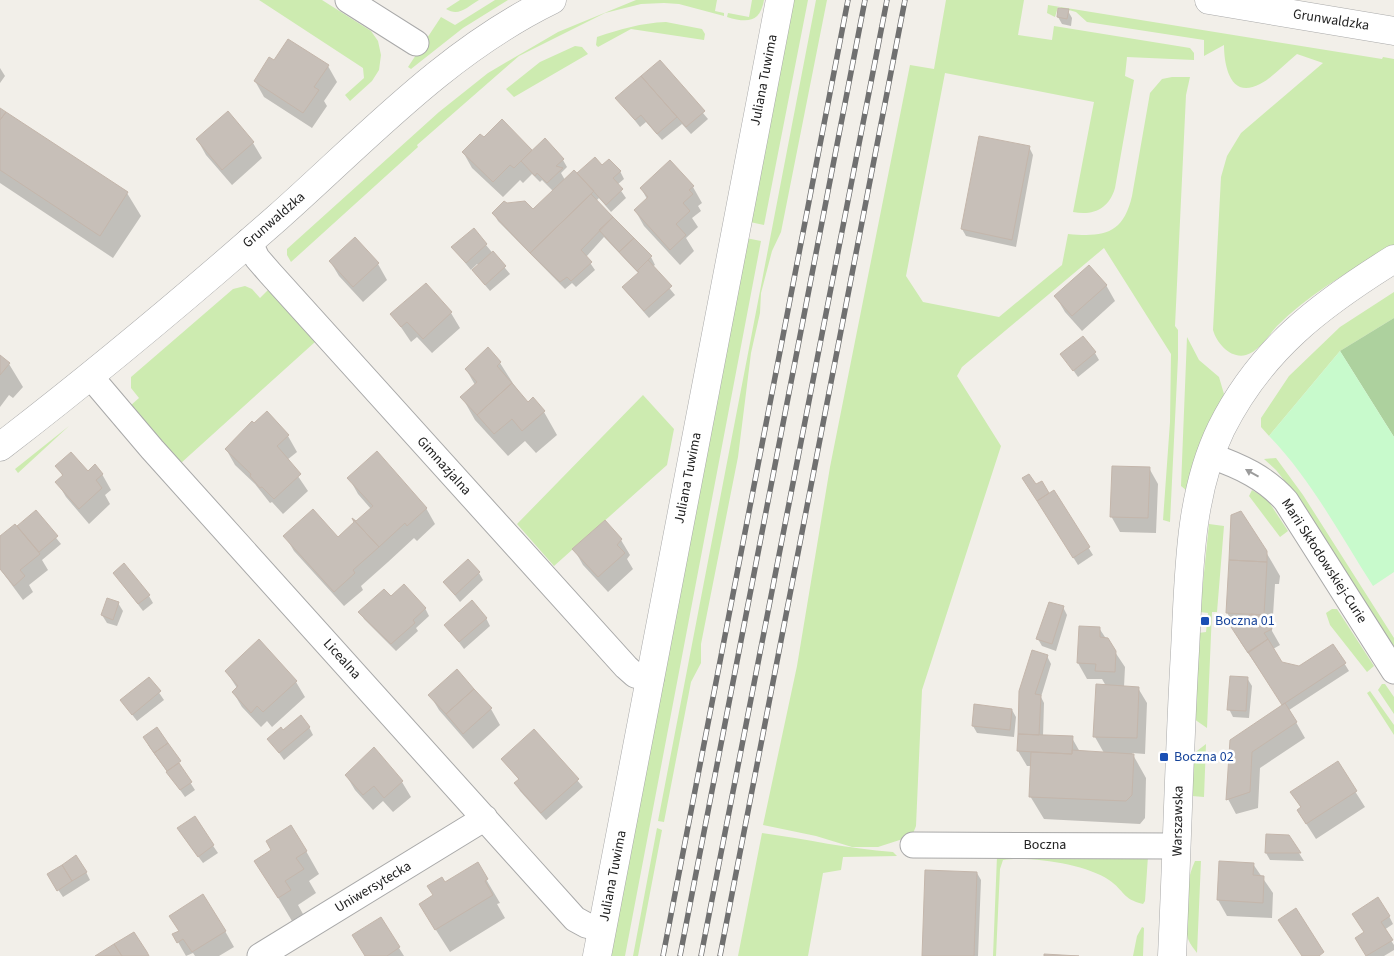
<svg xmlns="http://www.w3.org/2000/svg" width="1394" height="956" font-family="'Source Sans 3',sans-serif">
<rect width="100%" height="100%" fill="#f2efe9"/>
<!-- grass -->
<path fill="#cdebb0" d="M259,0H322L371,31L378,41L381,55L379,70L372,81L350,101L345,95L364,78L363,68Z
M460,0H479C467,7 459,17 446,9Z
M495,0H508L463,28L411,69L408,67L441,17L455,25Z
M636,0H717L715,11L724,13V16L679,4L664,3L641,4L605,13L519,56L417,145L418,147L291,262L287,255V249L439,112L488,73L558,32Z
M752,0H764C760,23 747,23 727,17L728,13L749,17Z
M793,0H808L764,225L750,222Z
M816,0H827L781,232L772,251L761,293L760,313L751,353L738,457L701,644V663L691,682L664,822L658,821Z
M946,0H1024L1018,35L1052,40L1054,26L1190,48L1194,53V60L1127,57L1125,76L1134,80L1115,188C1109,209 1093,216 1073,212L1094,102L945,73L906,276L923,302L999,317L1062,265L1068,234C1103,237 1123,235 1132,196L1150,93L1162,79L1172,77H1190L1186,95L1175,326L1178,330V358L1170,522L1163,520L1170,422L1171,354L1104,248L962,367L957,376L1001,446L922,690L916,826L912,836L878,847H852L816,836L763,825L797,666L830,467L910,65L934,69Z
M1048,5L1382,59L1383,57L1394,59V245C1353,269 1311,292 1277,326C1268,336 1259,351 1246,355C1231,359 1217,344 1213,330L1221,177L1227,156L1241,133L1323,63L1297,54C1285,64 1273,77 1260,84C1230,100 1224,65 1224,45L1204,56V40L1087,22L1076,12L1058,7L1055,17L1047,13Z
M666,22L702,29L705,34L704,40L631,29L598,47L596,45L597,37C621,29 641,23 666,22Z
M575,46L582,47L588,54L514,97L506,89L540,62Z
M746,238L761,241L625,956H611Z
M245,286L252,289L260,298L268,290L315,342L181,463L130,406L139,398L131,388V377L233,289Z
M1394,292V318L1340,351L1269,436L1261,427V418L1289,376L1340,327Z
M1187,337L1199,360L1219,377L1224,394L1186,490L1181,486Z
M643,395L674,429L667,465L554,566L517,524Z
M69,426L18,473L15,469Z
M1276,458L1303,495L1394,638V649L1295,494L1276,470L1264,459Z
M1252,490L1267,499L1288,531L1280,537L1249,496Z
M1209,524L1224,526L1217,612H1212L1207,728L1194,719L1198,633L1206,632L1208,613L1200,612Z
M1332,609H1337L1374,666L1367,672L1330,625L1326,613Z
M1382,684H1385L1394,697V714L1378,690Z
M1370,691L1394,725V735L1367,693Z
M1206,744L1204,797L1192,796L1193,754Z
M657,828L662,830L638,956H633Z
M762,833C806,839 849,849 893,852L897,856L843,857L841,870L823,873L808,956H738Z
M997,856H1148L1145,901L1143,904C1122,899 1125,891 1109,880C1086,864 1031,856 1003,860L1000,869L996,956H993Z
M1195,861H1201L1197,953C1194,949 1190,944 1188,939C1183,916 1185,882 1195,861Z
M1142,927L1144,928L1143,956H1133L1137,936Z"/>
<!-- forest -->
<path fill="#add19e" d="M1394,318V437L1340,351Z"/>
<!-- park -->
<path fill="#c8facc" d="M1340,351L1394,437V572L1373,586C1340,535 1311,479 1269,436Z"/>
<!-- shadow -->
<path fill="#0003" d="M1068,11L1072,18L1071,26L1062,24L1058,17Z
M274,62L328,66L337,82L324,101L327,106L312,128L264,97L255,81Z
M660,62L708,119L691,134L682,124L662,140L646,122L640,127L617,98Z
M0,68L5,76L0,83Z
M0,110L127,193L141,216L113,258L0,183Z
M228,113L253,143L262,158L232,185L206,155L197,139Z
M484,139L563,160L567,167L561,173L565,180L577,175L595,158L602,167L620,171L624,179L617,185L626,198L611,212L599,198L596,201L651,257L655,265L652,267L675,295L649,318L623,288L639,274L604,237L586,257L595,270L576,287L572,283L565,289L498,221L494,214L532,211L553,191L542,180L540,182L532,174L523,183L520,180L503,197L472,168L463,152Z
M1029,147L1033,155L1016,247L966,236L962,229Z
M670,162L693,187L702,203L698,206L701,211L692,218L698,227L686,238L694,251L680,265L644,226L635,210L647,199L641,188Z
M355,238L378,264L387,280L363,302L339,276L330,261Z
M486,245L510,274L490,291L473,271L479,265L477,264L471,270L453,248Z
M426,285L451,313L460,328L432,353L417,337L411,342L392,314Z
M1106,285L1115,301L1082,331L1065,312L1056,297Z
M1095,353L1099,360L1078,377L1062,354Z
M0,357L9,364L23,387L13,398L9,395L0,407Z
M500,363L514,385L528,404L544,412L557,435L536,453L525,441L508,456L475,420L462,397L475,385L466,369Z
M267,413L288,436L297,452L287,460L308,491L283,514L272,502L270,503L255,484L235,465L226,449Z
M57,466L102,474L111,490L105,495L110,504L89,524L66,497L57,482L63,477Z
M1149,468L1158,484L1156,533L1120,532L1111,516Z
M349,478L426,508L435,524L417,541L414,538L388,562L361,586L363,590L344,606L294,551L285,536L338,539L371,509L358,494Z
M1041,482L1049,495L1054,492L1093,555L1078,565L1028,485L1035,486Z
M35,512L61,544L42,560L48,570L29,585L33,592L23,600L0,569V538L22,532L19,526Z
M605,522L621,540L630,555L627,559L633,569L608,592L583,565L574,549Z
M1266,552L1280,576L1279,584H1275L1272,631L1280,645L1273,649L1282,663L1299,667L1333,645L1349,671L1289,710L1305,738L1260,768L1258,808L1236,814L1228,799L1231,741L1284,705L1241,643L1227,612Z
M114,573L149,596L153,603L143,611Z
M479,573L483,580L460,602L444,582Z
M390,598L425,608L429,616L416,628L418,631L396,651L364,619L360,612Z
M118,603L123,611L117,626L107,623L102,615Z
M1063,607L1067,615L1056,651L1042,646L1038,639Z
M486,618L490,626L464,649L446,625Z
M1080,627L1099,628L1125,667L1124,687L1138,688L1147,703L1145,754L1132,753L1146,778L1145,818L1140,824L1044,819L1030,796L1032,766H1027L1018,751L1021,691L1047,656L1051,664L1041,697L1044,703L1043,736L1072,738L1080,752L1104,753L1095,737L1106,686L1102,679H1087L1078,663Z
M226,671L296,682L305,697L272,727L267,721L261,727L242,707L233,692L237,688Z
M456,671L491,709L500,725L473,749L439,710L430,695Z
M149,678L164,700L137,721L121,700Z
M1247,678L1252,686L1249,718L1233,717L1229,709Z
M1012,710L1016,717L1014,737L977,733L973,726Z
M309,727L313,735L284,760L269,739L283,732Z
M156,729L195,790L185,797L148,745Z
M534,730L583,787L546,820L520,791L516,784L520,781L502,759Z
M1337,763L1365,807L1316,839L1298,811L1301,808L1292,792Z
M346,775L402,782L411,797L393,812L383,801L373,810L355,790Z
M194,818L218,853L203,863L183,836Z
M1288,836L1304,861L1270,860L1266,853Z
M306,851L319,874L309,881L316,893L298,905L303,914L292,921L256,861Z
M477,864L500,903L497,904L505,918L450,952L434,927V896L445,884Z
M1253,864L1273,893L1272,918L1227,916L1218,900Z
M86,872L90,880L63,897L53,882Z
M977,873L981,880L978,956H923Z
M1389,916L1393,924L1384,930L1394,945V950L1384,956H1367L1356,939Z
M381,918L399,948L404,956H366Z
M225,931L234,947L219,956H195L193,953L186,956L174,935Z"/>
<!-- building -->
<path fill="#c7bfb8" stroke="#c4b6ab" d="M1058,8L1069,9L1067,19L1057,17Z
M288,39L329,65L314,87L319,90L303,113L254,81L269,57L274,60Z
M660,60L705,111L686,127L641,76Z
M641,76L677,117L657,134L641,115L635,120L615,98Z
M0,108L6,112L0,120Z
M228,111L254,142L222,170L196,139Z
M6,112L128,192L100,236L0,170V120Z
M502,119L532,150L514,168L510,165L493,182L462,152L480,134L484,137Z
M979,136L1030,146L1012,240L961,229Z
M545,138L564,159L556,166L563,168L547,183L537,173L535,176L521,161Z
M595,157L602,165L609,159L621,171L613,178L623,189L606,205L577,173Z
M670,160L694,186L689,190L693,194L683,203L690,211L676,224L686,235L670,250L634,210L648,197L640,188Z
M574,170L594,191L530,253L492,213L504,201L507,203L525,201L533,209Z
M591,194L613,217L581,250L592,262L571,281L567,277L560,282L530,253Z
M613,217L634,238L619,252L599,230Z
M474,228L487,244L466,263L451,247Z
M355,237L379,263L353,287L329,261Z
M634,238L652,256L637,271L619,252Z
M493,251L506,266L485,285L472,270Z
M648,260L672,286L644,311L622,287L639,272L637,271Z
M1089,265L1107,285L1072,316L1054,296Z
M426,283L452,312L423,339L407,322L401,327L390,314Z
M1083,336L1096,352L1073,371L1060,354Z
M488,347L501,362L497,366L512,383L477,415L460,397L477,382L465,369Z
M0,355L10,363L0,375Z
M512,383L528,402L533,397L545,411L522,431L512,419L494,434L477,415Z
M267,411L289,435L277,446L301,474L274,499L262,487L260,488L250,476L251,474L225,449L252,421L254,423Z
M377,451L427,508L407,526L405,523L379,547L352,518L356,521L373,506L347,478Z
M71,452L88,471L95,464L103,474L96,480L102,488L79,509L55,482L63,475L55,466Z
M1112,466L1150,467L1148,518L1110,517Z
M1029,474L1036,484L1042,481L1049,493L1037,501L1022,478Z
M1054,490L1090,547L1073,558L1037,501Z
M313,509L338,537L354,522L352,518L379,547L353,570L355,573L334,592L283,536Z
M36,510L58,536L39,552L17,526Z
M1241,511L1267,551V562L1229,560L1231,515Z
M605,520L622,539L617,545L625,553L598,577L572,549Z
M15,524L40,554L20,570L25,576L14,586L0,569V536Z
M468,559L480,572L455,595L443,582Z
M1229,560L1267,562L1264,615L1226,613Z
M124,563L150,595L138,604L113,573Z
M404,584L426,608L413,620L415,623L391,644L358,612L384,589L391,596Z
M107,598L119,602L113,620L101,615Z
M472,600L487,618L459,642L444,625Z
M1049,602L1064,606L1052,644L1036,639Z
M1251,614L1264,615L1272,629L1264,633L1268,639L1248,653L1231,627Z
M1079,626L1100,627V637L1108,638L1116,651L1115,672L1095,671L1096,664L1077,663Z
M259,639L297,681L263,712L257,706L251,713L232,692L238,686L225,671Z
M1268,639L1282,662L1299,666L1333,644L1346,663L1282,705L1248,652Z
M1032,650L1048,655L1035,694L1041,695L1039,735L1018,734L1019,691Z
M457,669L474,689L446,714L428,695Z
M1230,676L1248,677L1246,711L1227,710Z
M149,677L161,691L132,715L120,700Z
M1096,684L1139,687L1137,738L1093,737Z
M474,689L492,708L463,734L446,714Z
M1285,703L1297,722L1252,752L1250,792L1226,800L1230,740Z
M974,704L1012,709L1010,730L972,726Z
M301,715L310,727L279,753L267,739L281,727L283,730Z
M157,727L168,743L154,753L143,737Z
M534,729L579,779L541,813L514,783L519,779L501,759Z
M1018,734L1073,736L1072,754L1017,751Z
M168,743L181,761L167,771L154,753Z
M374,747L403,781L384,798L374,786L363,795L345,775Z
M1072,750L1134,754L1132,795L1126,801L1029,797L1031,752L1072,754Z
M1338,761L1357,791L1306,824L1297,810L1301,807L1290,792Z
M179,763L192,782L180,790L166,772Z
M195,816L214,845L198,857L177,828Z
M291,825L307,851L296,858L304,869L285,881L291,890L278,898L254,861L271,850L266,841Z
M1266,834L1289,835L1301,853H1265Z
M76,855L87,872L72,881L62,865Z
M1219,861L1254,863L1253,875L1264,876L1263,903L1217,900Z
M478,862L488,879L485,881L493,895L435,930L419,904L433,895L427,886L442,877L445,882Z
M62,865L72,881L57,891L47,874Z
M925,870L977,872L974,956H922Z
M203,894L226,931L192,952L183,939L177,943L172,934L179,931L169,916Z
M1378,897L1390,916L1381,922L1393,940L1366,956L1355,938L1364,932L1352,914Z
M1296,908L1324,952L1319,956H1302L1278,920Z
M381,917L400,947L387,956H365L352,935Z
M134,932L147,952L149,956H122L114,944Z
M114,944L122,956H95Z
M1044,954L1079,956H1044Z"/>
<g fill="none" stroke-linecap="round" stroke-linejoin="round">
<!-- minor casing -->
<g stroke="#a9a9a9" stroke-width="27">
<path id="minor" d="M348,0L416,43
M249,241L257,258L270,273L626,667L635,675L651,679
M90,376L152,449L575,919L586,925L602,929
M1211,456C1240,466 1266,478 1286,501L1394,671
M913,845L1177,846
M260,956L485,818"/>
</g>
<!-- tertiary casing -->
<g stroke="#a9a9a9" stroke-width="29">
<path id="tertiary" d="M1209,0L1394,31
M0,447C95,374 187,297 277,218C365,140 445,52 552,0
M597,956L780,0
M1172,956C1177,854 1179,753 1185,651C1189,578 1188,497 1221,429C1261,349 1320,305 1394,259"/>
</g>
<!-- minor -->
<use href="#minor" stroke="#fff" stroke-width="25"/>
<!-- tertiary -->
<use href="#tertiary" stroke="#fff" stroke-width="28"/>
<!-- rail casing -->
<g stroke="#707070" stroke-width="5.5">
<path id="rail" d="M663,956L848,0
M680,956L865,0
M701,956L887,0
M720,956L905,0"/>
</g>
<!-- rail -->
<use href="#rail" stroke="#fff" stroke-width="4" stroke-dasharray="11" stroke-linecap="butt"/>
</g>
<!-- one-way arrows -->
<defs><path id="oneway-solid" d="M-6-.8H1V-3.2L6.5 0L1 3.2V.8H-6Z" transform="scale(1.25)"/></defs>
<use fill="#9c9c9c" href="#oneway-solid" transform="translate(1252 473) rotate(-151)"/>
<!-- markers -->
<g fill="#1a4fb4" stroke="#fff" stroke-width="2">
<rect x="1200" y="616" width="10" height="10" rx="2.5"/>
<rect x="1159" y="752" width="10" height="10" rx="2.5"/>
</g>
<g text-anchor="middle" dominant-baseline="central" stroke-width="5" stroke-linejoin="round" paint-order="stroke">
<!-- street labels -->
<g font-size="14" fill="#222" stroke="#fff">
<text transform="translate(1331 20) rotate(9)">Grunwaldzka</text>
<text transform="translate(764 80) rotate(-79)">Juliana Tuwima</text>
<text transform="translate(274 220) rotate(-41)">Grunwaldzka</text>
<text transform="translate(444 466) rotate(48)">Gimnazjalna</text>
<text transform="translate(688 478) rotate(-79)">Juliana Tuwima</text>
<text transform="translate(1324 561) rotate(57)">Marii Skłodowskiej-Curie</text>
<text transform="translate(342 659) rotate(48)">Licealna</text>
<text transform="translate(1178 821) rotate(-89)">Warszawska</text>
<text x="1045" y="845">Boczna</text>
<text transform="translate(613 876) rotate(-79)">Juliana Tuwima</text>
<text transform="translate(373 887) rotate(-31)">Uniwersytecka</text>
</g>
<!-- transit labels -->
<g font-size="14" fill="#164399" stroke="#fff" text-anchor="start">
<text x="1215" y="621">Boczna 01</text>
<text x="1174" y="757">Boczna 02</text>
</g>
</g>
</svg>
